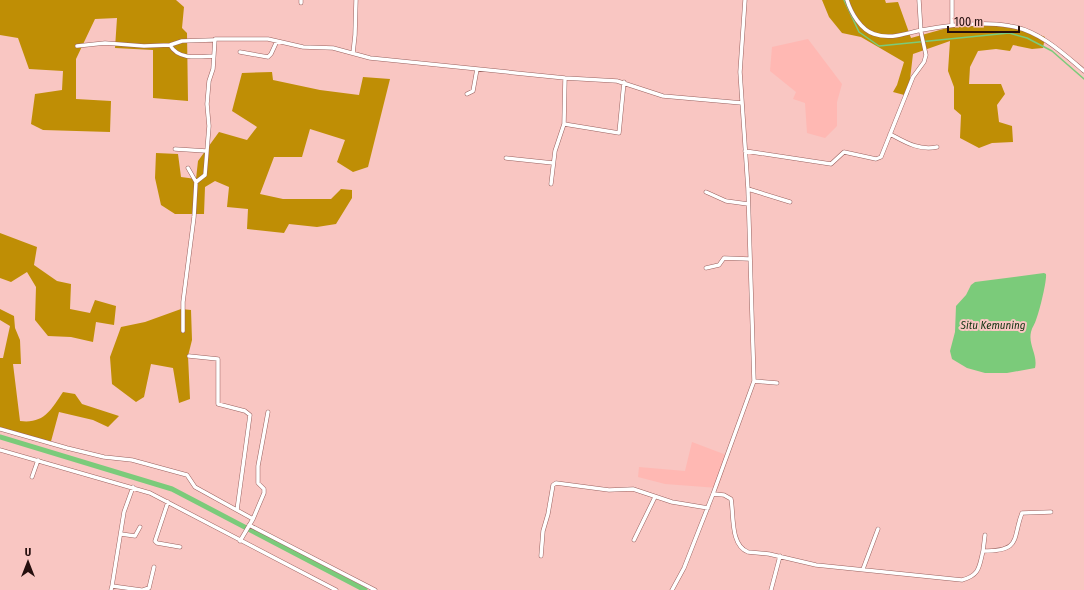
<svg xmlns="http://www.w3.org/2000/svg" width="1084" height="590" font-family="'Fira Sans Condensed',sans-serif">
<rect width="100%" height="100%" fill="#f9c6c2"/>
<!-- built -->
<path fill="#ffb8b3" d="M808,39L842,84L837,102V126L825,138L807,133L805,103L793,99L796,92L770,71L772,47Z
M692,442L729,456L718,488L665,484L638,477L639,467L685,471Z"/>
<!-- forest -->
<path fill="#bf8e05" d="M0,0H176L184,7L182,28L187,33L188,101L153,98V50L115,48L117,18L95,19L76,59V99L111,101L110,132L43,130L31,124L35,94L62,90L63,71L29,69L18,38L0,35Z
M822,0H885L886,3L898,2L911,38L965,23L1023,28L1045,37L1043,48L1032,49L1013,45L1010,51L996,49L978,51L970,67L969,84H1001L1005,94L997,105L999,122L1012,126L1013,142L992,143L979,148L960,138L961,115L954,109V87L948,71L950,41L913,54L908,96L893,92L897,85L904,62L861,37L842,33L829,17Z
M272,72L273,80L320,90L359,95L363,77L390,79L368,167L353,172L337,162L345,140L310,129L302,157H274L260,194L283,199H331L341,189L352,190V198L336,224L317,227L289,224L284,233L247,229L248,209L227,207L229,187L215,181L205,187L204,214H175L161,205L155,178L156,153L178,154L181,177L196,179L198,161L219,132L247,140L257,127L232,111L242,73Z
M0,233L37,247L34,265L57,281L71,284L70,309L90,313L95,300L116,306L114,325L96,322L93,342L71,337L48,336L35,320L36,287L27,272L11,282L0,278Z
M0,309L14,316L15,328L20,340L21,364H13L20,421C44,424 51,410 63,392L75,394L82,404L119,416L108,427L93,420L59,412L50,445L0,428V358H3L10,326L0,320Z
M181,309L191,310L192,340L188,356L190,399L179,403L173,368L151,364L144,397L136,402L112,384L110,357L121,327L145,322Z"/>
<!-- water -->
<path fill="#7bcb7a" d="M1044,273L1046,274C1047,281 1039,313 1036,320C1035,324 1032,327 1031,332C1028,345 1038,355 1035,368L1007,373H985L967,368L952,359L950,351L955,332L956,306L966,295L971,285L975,282Z"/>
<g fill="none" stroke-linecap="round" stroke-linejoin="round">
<!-- stream -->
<path stroke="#7bcb7a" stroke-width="1.5" d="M844,0L859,32L879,46L1009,33L1027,38L1052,51L1084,79"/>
<!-- canal -->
<path stroke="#7bcb7a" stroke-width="5" d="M0,437L172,489L365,590"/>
<!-- street casing -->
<g stroke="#9a625f" stroke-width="4.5">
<path id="street" d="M847,0C851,13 861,30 874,34C891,40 906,33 922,30C949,25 982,21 1010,26C1038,30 1063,53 1084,71
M301,3V0
M952,25V0
M170,45C178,60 198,57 213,56
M77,46L105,43L144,46L170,45L182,41L213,40
M240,52L268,57L271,54L277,41
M353,53L355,35L356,0
M467,94L473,91L477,69
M564,124L619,133L624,82
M890,134C905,142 919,151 937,147
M175,149L206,151
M745,151L831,164L844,152L876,159L881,157L913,77L924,62L926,55L921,32L919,0
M506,158L553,163
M188,168L196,182
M551,184L555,151L564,124L565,78
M748,189L790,202
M706,192L726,201L748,204
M706,268L719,265L724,258L749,259
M183,331V302L194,217L196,182L205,175L209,126L207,104L209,81L213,69L215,39H268L303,47L333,48L370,58L565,78L617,81L663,96L742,103
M189,356L218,359V404L245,411L250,415L237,510
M754,381L777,383
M0,429L67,448L104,457L132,460L187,475L195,487L253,519
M0,450L150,493L336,590
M32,477L38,460
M713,494L724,495L731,499C734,515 730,545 748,552L769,554L816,565L962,580C980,575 979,567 983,551C1022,551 1012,539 1022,513L1051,512
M168,502L155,541L157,543L180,547
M249,525L375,590
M121,534L135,536L140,527
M634,540L655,497
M240,541L253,519L264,493V489L258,483V466L268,412
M983,551L985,535
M541,556L543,531L548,514L553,485L556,483L609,490L633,489L672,502L708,508
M863,569L878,529
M112,586L124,512L133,487
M111,590L112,586L141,590
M143,590L149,588L154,567
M672,590L684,568L713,494L754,381L748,189L740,72L745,0
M771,590L780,556"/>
</g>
<!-- street -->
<use href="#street" stroke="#fff" stroke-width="3.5"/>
</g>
<g text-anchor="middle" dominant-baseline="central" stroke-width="4" stroke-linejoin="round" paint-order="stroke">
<!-- water labels -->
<g font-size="11" font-style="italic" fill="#143414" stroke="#f9c6c2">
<text x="993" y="325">Situ Kemuning</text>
</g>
</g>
<!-- north arrow -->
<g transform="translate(28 562)" stroke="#f9c6c2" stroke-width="3" paint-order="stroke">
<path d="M0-3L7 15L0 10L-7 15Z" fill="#250f0e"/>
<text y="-6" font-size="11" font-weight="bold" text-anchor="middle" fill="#250f0e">U</text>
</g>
<!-- scale -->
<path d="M948 26v6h71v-6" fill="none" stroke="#250f0e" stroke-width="2"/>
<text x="954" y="26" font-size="12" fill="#250f0e" stroke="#f9c6c2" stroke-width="3" paint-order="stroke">100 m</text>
</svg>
